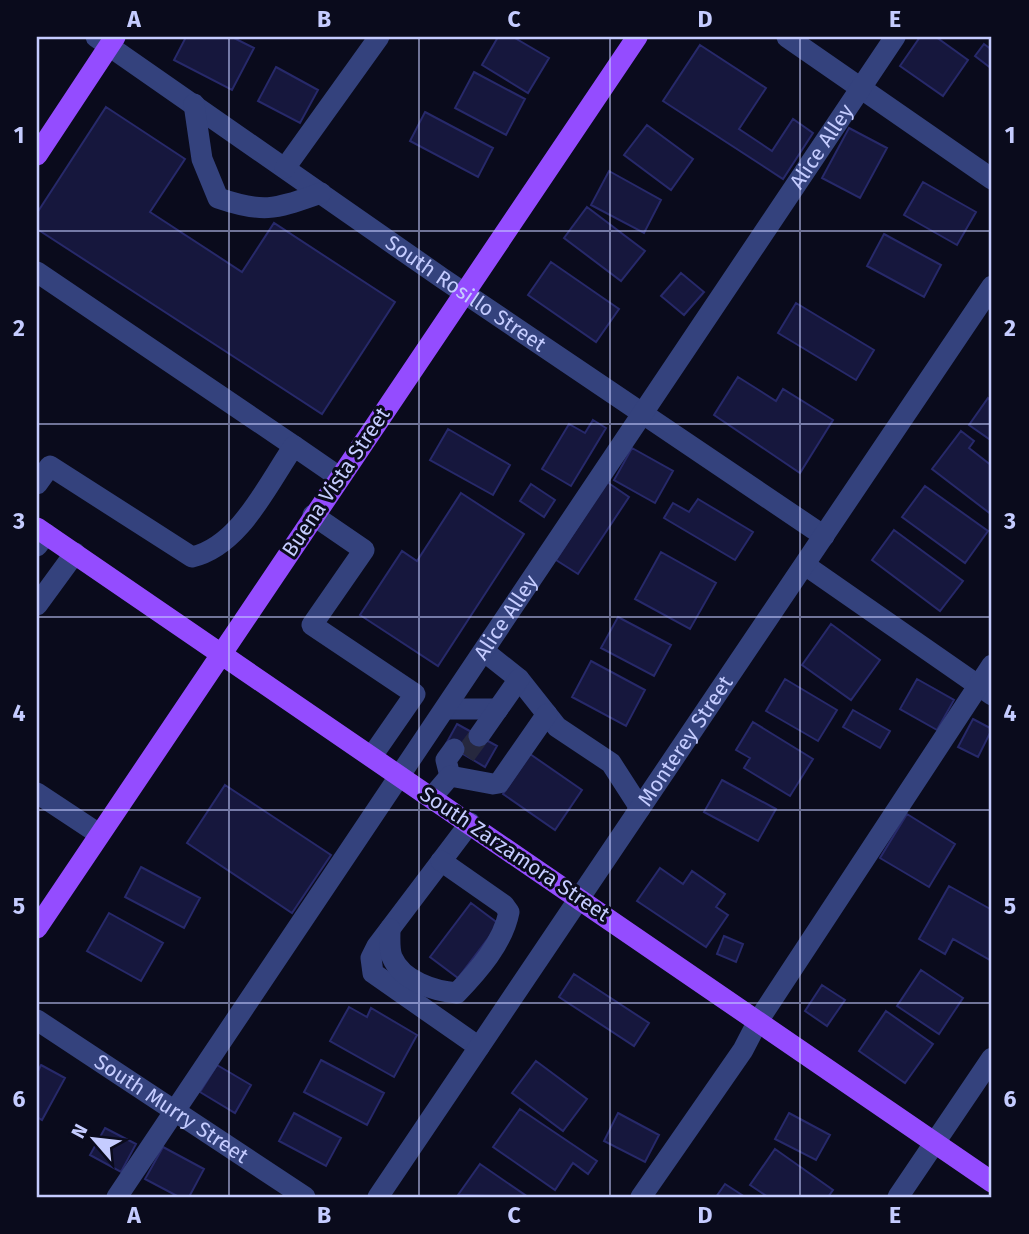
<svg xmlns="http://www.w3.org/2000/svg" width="1029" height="1234" font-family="'Fira Sans',sans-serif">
<rect width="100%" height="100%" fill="#0a0b1c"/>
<!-- building -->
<path fill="#16173d" stroke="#27296a" stroke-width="2" d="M186,37H232L254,48L232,90L174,60Z
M498,37H513L549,58L528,93L482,65Z
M920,37H936L968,60L943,96L900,66Z
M984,44L992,50V69L975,56Z
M700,45L766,88L739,129L772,151L793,119L813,133L783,179L663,101Z
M276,67L318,90L300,123L258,101Z
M474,72L525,99L506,135L455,108Z
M106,107L185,159L150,212L242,272L274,223L395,302L322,414L37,229V213Z
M425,112L493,148L478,177L410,141Z
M647,125L693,159L671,190L624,155Z
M849,128L887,148L860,198L822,178Z
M609,171L661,200L644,233L591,205Z
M923,182L976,212L957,245L904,215Z
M587,207L645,251L621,281L564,238Z
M884,234L941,265L924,297L867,266Z
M551,262L619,309L596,342L528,295Z
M681,273L704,292L684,315L661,296Z
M796,303L874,350L856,380L778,333Z
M738,377L776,401L783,389L833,420L800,473L714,415Z
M988,398L992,401V441L969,425Z
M593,420L606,428L571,486L542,469L569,424L585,433Z
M448,429L510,465L493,495L430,460Z
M961,431L974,441L969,448L992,466V515L932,469Z
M632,448L673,471L655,503L614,480Z
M607,482L629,497L578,574L556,560Z
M531,484L555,500L544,517L520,501Z
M925,486L988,531L965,563L902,517Z
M461,493L524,534L438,666L360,615L402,551L417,561Z
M698,499L753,532L735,560L664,518L673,503L689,512Z
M894,530L963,581L940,611L872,560Z
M661,552L716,583L690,629L635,599Z
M618,617L671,645L654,676L601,648Z
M831,624L880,660L851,700L802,665Z
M591,661L645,690L626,726L572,697Z
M785,679L837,710L818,741L766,711Z
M917,679L954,700L937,730L900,709Z
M853,710L890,731L880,748L843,727Z
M973,719L992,729L978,757L958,747Z
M753,722L813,759L790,796L744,768L750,758L736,750Z
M457,724L497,746L485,767L446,744Z
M530,754L582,790L555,830L503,794Z
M722,780L776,809L758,841L704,812Z
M225,785L331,855L292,913L187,843Z
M907,814L955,844L929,887L880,858Z
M141,867L200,898L184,928L125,897Z
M660,868L683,884L692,871L725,894L716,907L728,915L706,947L637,901Z
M949,886L992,910L990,960L953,939L945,954L919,939Z
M471,903L499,924L458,978L430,957Z
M109,913L163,943L141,981L87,951Z
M724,936L743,944L736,962L717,954Z
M921,970L963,998L939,1034L897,1006Z
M574,974L649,1023L634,1046L559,997Z
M822,985L845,1000L827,1026L805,1011Z
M349,1007L367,1017L371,1008L417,1035L394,1077L330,1041Z
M886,1011L933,1044L905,1083L859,1051Z
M321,1060L384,1093L367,1125L304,1092Z
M536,1061L587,1099L563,1131L512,1093Z
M41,1065L65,1078L42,1120L37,1117V1073Z
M217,1065L251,1085L235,1113L200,1092Z
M520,1109L597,1161L588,1174L573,1163L555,1190L493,1147Z
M294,1113L341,1138L326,1166L279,1141Z
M618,1113L659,1135L645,1162L604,1141Z
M789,1113L830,1135L816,1160L775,1139Z
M105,1128L136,1144L121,1172L90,1155Z
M163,1147L204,1169L189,1197H179L145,1179Z
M775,1149L833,1190L828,1197H768L750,1185Z
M480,1164L528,1197L458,1195Z
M725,1184L745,1197H716Z"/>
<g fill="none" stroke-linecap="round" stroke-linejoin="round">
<!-- minor-tunnel -->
<path stroke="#26283e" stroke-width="21" stroke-dasharray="21 10" stroke-linecap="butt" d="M465,755L479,736"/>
<!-- minor -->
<g stroke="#34427d" stroke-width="21">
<path id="s1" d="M96,37L442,278L824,536"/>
<path d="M787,37L992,179"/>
<path d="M194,104L202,159L218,198C265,214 275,209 321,193"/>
<path d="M285,168L379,37"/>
<path d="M37,272L294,446"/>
<path d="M37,484L50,466L192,557C240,546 267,485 294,446L339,477"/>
<path d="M313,515L364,550L312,625L415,694L372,756"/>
<path d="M37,546L46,534"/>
<path d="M805,565L992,695"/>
<path d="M37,605L75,553"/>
<path d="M485,652L519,679L557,727L611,763L640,808"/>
<path d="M447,709H498"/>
<path d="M479,736L519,679"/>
<path d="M450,776L446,760L454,749"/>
<path d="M37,793L99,834"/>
<path d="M432,797L450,776L493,784L499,783L547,714"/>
<path d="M470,823L377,946L371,958L373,973L479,1047"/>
<path d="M390,929C390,937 389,949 392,957C402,981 434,991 457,993C478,971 503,943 509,912L504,905L441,861"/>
<path id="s2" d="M37,1020L305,1197"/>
<path id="s3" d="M117,1197L895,37"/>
<path id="s4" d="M378,1197L992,286"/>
<path d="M641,1197L743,1050L758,1021L992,665"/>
<path d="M898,1197L992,1058"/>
</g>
<!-- major -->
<path stroke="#944cff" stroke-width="21" d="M37,155L115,37
M37,528L992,1182
M37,928L637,37"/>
</g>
<!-- grid -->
<path fill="none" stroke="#c5ccff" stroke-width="2" stroke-opacity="0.55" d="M229,37V1197M419,37V1197M610,37V1197M800,37V1197M37,231H992M37,424H992M37,617H992M37,810H992M37,1003H992"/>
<g text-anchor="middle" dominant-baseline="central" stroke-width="6" stroke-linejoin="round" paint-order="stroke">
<!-- street labels -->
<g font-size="21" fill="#c5ccff" stroke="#0a0b1c">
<text stroke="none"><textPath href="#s3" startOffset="1265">Alice Alley</textPath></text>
<text stroke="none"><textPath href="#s1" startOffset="450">South Rosillo Street</textPath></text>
<text transform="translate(336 482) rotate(-56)">Buena Vista Street</text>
<text stroke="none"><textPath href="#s3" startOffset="698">Alice Alley</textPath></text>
<text stroke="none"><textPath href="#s4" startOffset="550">Monterey Street</textPath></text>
<text transform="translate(515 854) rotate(34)">South Zarzamora Street</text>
<text stroke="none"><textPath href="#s2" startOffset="161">South Murry Street</textPath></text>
</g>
</g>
<!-- border -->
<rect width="1029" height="1234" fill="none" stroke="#0a0b1c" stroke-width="77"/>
<!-- north arrow -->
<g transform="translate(94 1139) rotate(298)" stroke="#0a0b1c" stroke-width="5" paint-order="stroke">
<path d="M0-5L12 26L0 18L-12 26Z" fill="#c5ccff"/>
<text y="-10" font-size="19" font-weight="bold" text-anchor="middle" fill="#c5ccff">N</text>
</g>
<rect x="38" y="38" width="952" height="1158" fill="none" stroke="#c5ccff" stroke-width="2.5"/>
<g font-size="23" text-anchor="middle" font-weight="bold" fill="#c5ccff">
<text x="134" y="27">A</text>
<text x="324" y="27">B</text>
<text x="514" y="27">C</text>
<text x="705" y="27">D</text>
<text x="895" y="27">E</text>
<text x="19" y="143">1</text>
<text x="1010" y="143">1</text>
<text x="19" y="336">2</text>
<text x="1010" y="336">2</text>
<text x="19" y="529">3</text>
<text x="1010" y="529">3</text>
<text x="19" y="721">4</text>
<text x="1010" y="721">4</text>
<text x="19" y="914">5</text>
<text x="1010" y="914">5</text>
<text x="19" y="1107">6</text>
<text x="1010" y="1107">6</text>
<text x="134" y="1223">A</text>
<text x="324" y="1223">B</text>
<text x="514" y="1223">C</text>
<text x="705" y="1223">D</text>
<text x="895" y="1223">E</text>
</g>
</svg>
